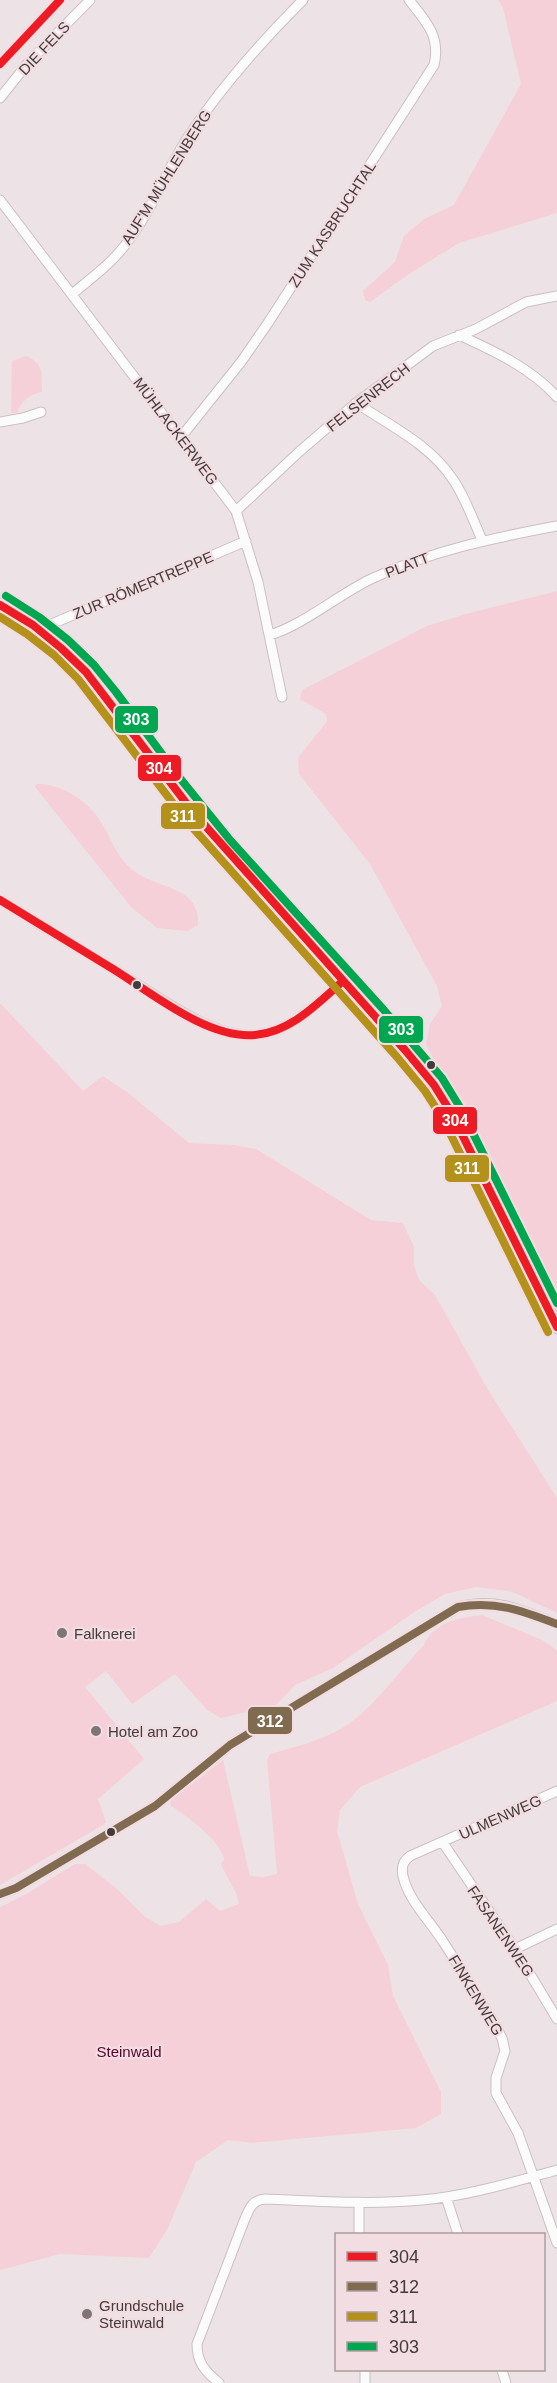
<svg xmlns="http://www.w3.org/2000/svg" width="557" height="2383" font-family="Helvetica,sans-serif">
<rect width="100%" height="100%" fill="#ede2e5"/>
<!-- green -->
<path fill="#f6d0d9" d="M498,0H557V213L459,243L409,274L370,302L365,300L363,291L395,262L404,236L424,219L454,205L521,84L503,8Z
M26,356C45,364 41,374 42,392C30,394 21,401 17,413H11L12,361Z
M557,591V1306L426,1044L430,1024L442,1006L437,986L370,864L299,774L298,758L327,721L326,714L300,699L302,690L427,626L469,613Z
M36,784C60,783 89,801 101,822C114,843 118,863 142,876C167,890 200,889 198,925L188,931L157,928L131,907L35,787Z
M0,1003L83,1091L103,1076L127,1092L189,1143L234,1145L256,1149L371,1220L403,1223L414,1247V1265L419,1280L435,1295L487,1388L557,1498V1613L513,1592L476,1587L445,1594L416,1611L333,1668L295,1685L276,1705L221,1718L207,1710L175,1674L132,1704L106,1671L85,1687L144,1759L98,1799L106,1822L103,1825L0,1885Z
M482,1615L542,1640L557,1650V1701L360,1787L340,1810L337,1831L358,1904L388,1965L393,1996L441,2092V2114L416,2128L252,2143L228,2140L196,2162L167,2230L149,2258L60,2254L0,2270V1907L28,1893L75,1864H85L116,1888L144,1916L160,1926L179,1922L206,1899L220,1911L239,1904L236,1893L221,1865L224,1859C220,1840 187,1816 171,1806L170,1801L223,1760L250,1876L264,1877L277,1874L267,1760L270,1754C295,1747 320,1741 344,1727C370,1712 402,1668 424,1645C432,1623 461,1617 482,1615Z"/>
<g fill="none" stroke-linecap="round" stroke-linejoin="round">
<!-- minor casing -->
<g stroke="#c9c0c2" stroke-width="11">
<path id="minor" d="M0,64L60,0
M0,98L28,63L90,0
M0,200L236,511L258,582L282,697
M72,294C93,277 116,260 131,237C154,206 167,169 188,137C221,87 261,42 303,0
M459,335C494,351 531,368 557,397
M356,403C391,426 431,445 454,481C466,499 473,520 482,540
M0,422L23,418L41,412
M181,437L241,362L268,323L434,65C441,37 426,21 409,0
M236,511L300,451L356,403L433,346L476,329L526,302L557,296
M40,629L246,541
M270,635C303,625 338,595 371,579C430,551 493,538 557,526
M0,900C39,924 79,948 118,972C155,994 210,1038 254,1035C289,1033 318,1003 343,981
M557,1791L410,1856C403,1861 401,1867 403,1876C408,1900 431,1922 444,1943C464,1974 484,2006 502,2038L505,2051L496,2078V2093L518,2133L557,2243
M443,1843L515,1949L557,2019
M0,1894L16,1888L155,1806L230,1745L458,1607C497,1597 521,1610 557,1624
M515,1949L557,1929
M446,2197L458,2234
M359,2203V2234
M365,2370V2383
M502,2370L506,2383
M219,2383C205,2371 197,2363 197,2344L244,2221C249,2210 251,2200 265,2199C317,2201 369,2205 422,2200C467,2196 513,2182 557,2170"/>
</g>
<!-- tertiary casing -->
<g stroke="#c9c0c2" stroke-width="14">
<path id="tertiary" d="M0,605C94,655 129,735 193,812C270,906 358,991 434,1085L452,1114L557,1327"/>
</g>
<!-- minor -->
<use href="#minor" stroke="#fcfbfb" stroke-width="9"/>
<!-- tertiary -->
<use href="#tertiary" stroke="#fcfbfb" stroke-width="12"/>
<!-- bus-1 casing -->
<g stroke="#f2dde2" stroke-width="12">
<path id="bus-1" d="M0,64L60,0
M0,605L33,625L61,648L86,672L193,812L405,1050L434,1085L452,1114L557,1327
M0,900C38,923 75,946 113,969C152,993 207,1039 255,1035C291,1032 318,1003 343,981"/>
</g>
<!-- bus-2 casing -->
<g stroke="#f2dde2" stroke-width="12">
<path id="bus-2" d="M0,1894L16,1888L155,1806L230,1745L458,1607C495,1600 523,1611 557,1624"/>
</g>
<!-- bus-3 casing -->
<g stroke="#f2dde2" stroke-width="12">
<path id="bus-3" d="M0,617L27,634L54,655L78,679L185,819L397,1057L425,1091L443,1119L548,1332"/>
</g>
<!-- bus-4 casing -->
<g stroke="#f2dde2" stroke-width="12">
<path id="bus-4" d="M6,596L39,617L68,640L94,665L116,692L179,777L230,840L383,1009L442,1078L461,1109L557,1303"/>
</g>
<!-- bus-1 -->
<use href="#bus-1" stroke="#ed1c24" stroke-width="8"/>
<!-- bus-2 -->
<use href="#bus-2" stroke="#806a50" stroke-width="8"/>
<!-- bus-3 -->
<use href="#bus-3" stroke="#b3911a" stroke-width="8"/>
<!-- bus-4 -->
<use href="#bus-4" stroke="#00a650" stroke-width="8"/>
</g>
<!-- markers -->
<g fill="#423a3c" stroke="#f2dde2" stroke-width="2">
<circle cx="137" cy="985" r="5"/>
<circle cx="431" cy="1065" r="5"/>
<circle cx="111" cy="1832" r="5"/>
</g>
<g fill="#7e7577" stroke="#f2dde2" stroke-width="2">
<circle cx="62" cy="1633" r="6"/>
<circle cx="96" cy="1731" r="6"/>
<circle cx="87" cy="2314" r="6"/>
</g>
<g text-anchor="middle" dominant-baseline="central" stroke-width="4.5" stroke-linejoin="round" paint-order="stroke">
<!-- street labels -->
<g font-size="15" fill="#423a3c" stroke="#f2dde2">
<text transform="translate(44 48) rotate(-47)">DIE FELS</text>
<text transform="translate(166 177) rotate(-58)">AUF'M MÜHLENBERG</text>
<text transform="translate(332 224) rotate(-57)">ZUM KASBRUCHTAL</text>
<text transform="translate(368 397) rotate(-38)">FELSENRECH</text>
<text transform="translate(176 431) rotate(53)">MÜHLACKERWEG</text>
<text transform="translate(407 565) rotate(-21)">PLATT</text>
<text transform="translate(143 585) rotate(-23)">ZUR RÖMERTREPPE</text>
<text transform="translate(500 1817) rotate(-24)">ULMENWEG</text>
<text transform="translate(501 1931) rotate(56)">FASANENWEG</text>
<text transform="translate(476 1995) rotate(59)">FINKENWEG</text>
</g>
<!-- poi labels -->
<g font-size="15" fill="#423a3c" stroke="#f2dde2" text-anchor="start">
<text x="74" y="1633">Falknerei</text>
<text x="108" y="1731">Hotel am Zoo</text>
<text x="99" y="2305">Grundschule<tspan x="99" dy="17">Steinwald</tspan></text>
</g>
<!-- park labels -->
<g font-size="15" fill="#5a0129" stroke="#f2dde2">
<text x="129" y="2051">Steinwald</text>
</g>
</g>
<g stroke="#f2dde2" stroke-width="2">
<rect x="114" y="705" width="45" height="29" rx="6" fill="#00a650"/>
<rect x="137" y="754" width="45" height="28" rx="6" fill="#ed1c24"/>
<rect x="160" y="802" width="46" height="28" rx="6" fill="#b3911a"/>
<rect x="378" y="1015" width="46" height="29" rx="6" fill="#00a650"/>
<rect x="432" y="1106" width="46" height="29" rx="6" fill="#ed1c24"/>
<rect x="444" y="1154" width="46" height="29" rx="6" fill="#b3911a"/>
<rect x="247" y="1706" width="46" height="29" rx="6" fill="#806a50"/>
</g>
<g font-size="16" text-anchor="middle" font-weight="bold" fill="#fff">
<text x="136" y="725">303</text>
<text x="159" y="774">304</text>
<text x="183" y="822">311</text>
<text x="401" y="1035">303</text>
<text x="455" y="1126">304</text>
<text x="467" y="1174">311</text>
<text x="270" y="1727">312</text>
</g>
<!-- legend -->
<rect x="335" y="2233" width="210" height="138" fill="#f2dde2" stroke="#ac9ca0" stroke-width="1.5"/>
<rect x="347" y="2252" width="30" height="9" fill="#ed1c24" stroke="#ac9ca0" stroke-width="1.5"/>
<text x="389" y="2263" font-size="18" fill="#423a3c">304</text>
<rect x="347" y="2282" width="30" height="9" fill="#806a50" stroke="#ac9ca0" stroke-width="1.5"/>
<text x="389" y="2293" font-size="18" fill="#423a3c">312</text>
<rect x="347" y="2312" width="30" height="9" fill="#b3911a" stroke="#ac9ca0" stroke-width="1.5"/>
<text x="389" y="2323" font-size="18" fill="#423a3c">311</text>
<rect x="347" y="2342" width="30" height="9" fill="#00a650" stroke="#ac9ca0" stroke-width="1.5"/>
<text x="389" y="2353" font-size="18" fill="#423a3c">303</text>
</svg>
